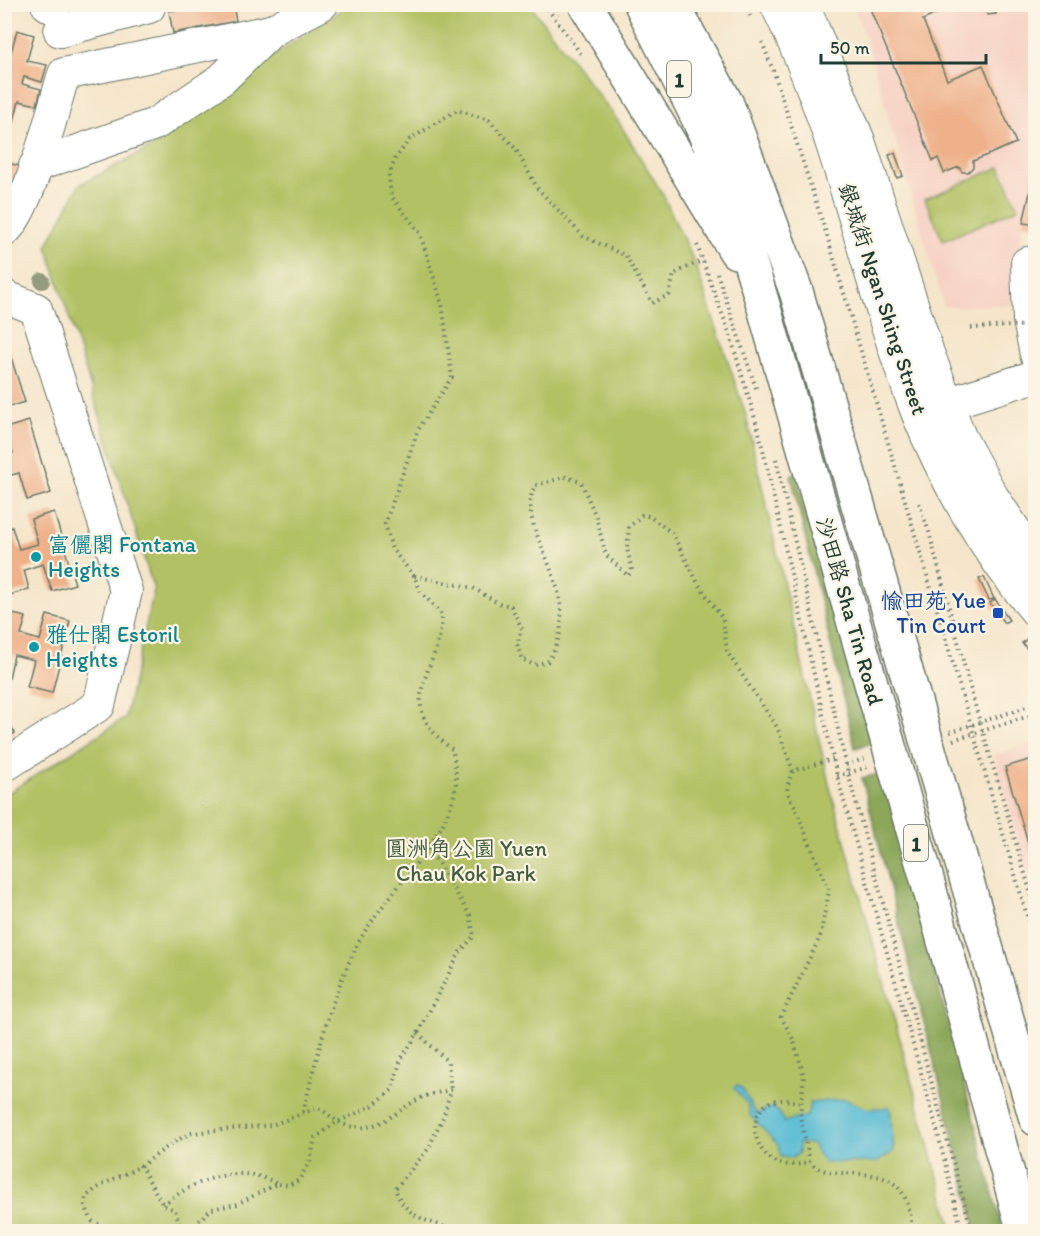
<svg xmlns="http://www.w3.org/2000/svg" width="1040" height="1236" font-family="Itim,'LXGW WenKai TC',sans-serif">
<rect width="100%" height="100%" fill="#fcf5e5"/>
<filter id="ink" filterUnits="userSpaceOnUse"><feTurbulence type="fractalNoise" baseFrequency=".0167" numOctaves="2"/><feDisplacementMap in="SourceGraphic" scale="12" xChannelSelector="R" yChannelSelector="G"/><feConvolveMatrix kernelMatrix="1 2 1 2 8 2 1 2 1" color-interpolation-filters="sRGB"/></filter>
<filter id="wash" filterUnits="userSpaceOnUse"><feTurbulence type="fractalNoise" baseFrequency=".008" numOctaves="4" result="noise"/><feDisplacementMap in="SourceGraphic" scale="24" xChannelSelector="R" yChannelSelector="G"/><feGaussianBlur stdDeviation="1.35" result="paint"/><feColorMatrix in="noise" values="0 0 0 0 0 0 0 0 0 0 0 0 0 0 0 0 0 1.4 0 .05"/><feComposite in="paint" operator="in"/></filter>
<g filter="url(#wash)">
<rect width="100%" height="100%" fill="#f5e5ca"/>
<!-- built -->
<path fill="#f6d2c4" d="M853,5H1035L1036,170L1021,234L1020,304L944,307L866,39Z
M1035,742V901L994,755Z"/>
<!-- green -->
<path fill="#b1c164" stroke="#687f4c" stroke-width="1.5" d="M348,5H530L618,121L662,193L695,264L746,415L829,784L953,1231L5,1232V795L125,718L154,590L47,246L79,185L159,143L240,79Z
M1000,167L1018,208L943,241L925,199Z"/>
<!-- forest -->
<path fill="#8ca75a" stroke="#567247" stroke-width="1.5" d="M796,473L872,743L855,748L791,476Z
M882,773L1003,1231H977L862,778Z"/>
<!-- water -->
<path fill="#55bad3" stroke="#3a7c84" stroke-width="1.5" d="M737,1085L743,1090L756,1114L771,1107L778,1111L784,1122L807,1116L810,1103L844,1099L868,1109L890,1107L894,1151L878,1162L824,1163L812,1144L799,1143V1153L792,1158L781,1157L778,1145L750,1115L748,1105L734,1088Z"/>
<g id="blocks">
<!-- building -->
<path fill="#eeb18a" d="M233,4L236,21L173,33L169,11L187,8V5Z
M868,4H958L923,20L947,80L983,65L1016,143L973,161V167L968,172H962L959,167L944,173L938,158L933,161Z
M983,4H994L996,14L987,15Z
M17,30L34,35L27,61L47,65L42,82L24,77L22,84L41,89L37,105L19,101L13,125L4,123V55L10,56Z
M895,153L903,176L897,178L889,155Z
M4,162L20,166L15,182L4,180Z
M1036,167V225L1023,223Z
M4,186L14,189L4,204Z
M4,335L25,402L4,408Z
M29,421L51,493L27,500L19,473L4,477V455L13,453L6,428Z
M54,512L75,584L52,591L43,564L24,570L29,589L10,595L4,578V530L12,527L19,549L38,544L31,519Z
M984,577L994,599L989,600L979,579Z
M995,599L1009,620L1004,623L990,603Z
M4,612L26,617L21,635L40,640L47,615L70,621L52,693L27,687L34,660L14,655L9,678L4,677Z
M1027,639L1036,650V659L1022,643Z
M4,716L15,733L4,739Z
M1036,758V865H1035L1005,767Z"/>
</g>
</g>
<g filter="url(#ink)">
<use href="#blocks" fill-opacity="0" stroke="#6a7868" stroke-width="1.5"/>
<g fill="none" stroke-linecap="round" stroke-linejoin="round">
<!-- minor casing -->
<g stroke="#6a7868" stroke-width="34">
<path id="minor" d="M47,4L53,8
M776,4C841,134 865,278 917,412C945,482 987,553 1036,611
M803,4L859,141L928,353L960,437L992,496L1036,562
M60,31L149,7
M35,166L155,124L222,79L271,31
M4,231C29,211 53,108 64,74L271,31L322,4
M1027,263L1029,320L1036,354
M4,296L36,309L126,591L99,705L4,766
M927,410L1036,376"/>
</g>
<!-- highway casing -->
<g stroke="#6a7868" stroke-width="36">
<path id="highway" d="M585,4L736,252
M641,4L698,118L724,178L762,301L926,876L1024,1232
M672,4L727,104L796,291L1036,1119"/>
</g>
<!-- path -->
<path stroke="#6a7868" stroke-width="4" stroke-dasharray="1.5 4.5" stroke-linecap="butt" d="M544,4L581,54
M552,4L559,14
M745,4L750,16
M762,42L774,73L828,239L1036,946
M697,245L730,335L759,432L837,776L935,1122L962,1232
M717,273L757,391
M776,459L849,777L972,1232
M919,503L929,532L974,702L1036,911
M414,576L392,549L385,524L418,430L452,377L442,304L420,233L391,196L389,176L395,159L409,140L457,110L489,120L515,148L538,189L583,236L626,256L652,303L669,295L674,274L703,260
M950,732L1036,704
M953,740L1036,714
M833,759L793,771C786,786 785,792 794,805L829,891L820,937L781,1017L793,1039L804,1076L800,1116L810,1161C827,1187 889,1156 906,1200C910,1211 912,1220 911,1232
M846,765L866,758
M837,776L868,767
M418,1033L448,1062L451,1090
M800,1103C732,1081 746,1186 810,1161
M303,1112C318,1053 331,994 360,940C385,893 454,835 456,781C456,771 454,760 453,750C388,701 441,673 442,615L421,592L414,576L473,588L498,603L511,606L522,629L517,644L521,658L534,665L548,661C593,593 508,527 536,485L565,477L581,482L596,517L606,555L628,576L632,570L627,548L629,527L642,515L649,516L672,533L699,585L723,619L727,652L777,727L793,771
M140,1165L163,1205L175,1210L182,1232
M163,1205C193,1180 242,1162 277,1184
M115,1232L92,1221L85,1205L86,1197C102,1182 121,1177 140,1166C157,1156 173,1140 192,1133L272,1125L318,1108C329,1113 335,1122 346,1125C378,1135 396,1110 419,1099C429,1094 441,1092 451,1090L444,1115L428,1149L395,1189C407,1221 431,1221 461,1232
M195,1232L199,1221L211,1209L237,1204L277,1184L289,1185L299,1180L310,1161L315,1138L337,1122L372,1106L392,1090L401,1059L418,1033L460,952L474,936L470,915L429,848"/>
<!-- minor -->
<use href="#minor" stroke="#fff" stroke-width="32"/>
<!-- highway -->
<use href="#highway" stroke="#fff" stroke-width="33"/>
<!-- path-bridge -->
<path stroke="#6a7868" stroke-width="4" stroke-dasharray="1.5 4.5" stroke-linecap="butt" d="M971,328L1036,325"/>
</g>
<!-- trees -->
<circle fill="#949b7e" cx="42" cy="281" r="8"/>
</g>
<!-- markers -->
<g fill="#0f9aa8" stroke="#fcf5e5" stroke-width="2">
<circle cx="36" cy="557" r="6"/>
<circle cx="34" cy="647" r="6"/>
</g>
<rect fill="#1a4fb4" stroke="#fcf5e5" stroke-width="2" x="992" y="607" width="12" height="12" rx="3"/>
<g text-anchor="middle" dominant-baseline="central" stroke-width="4.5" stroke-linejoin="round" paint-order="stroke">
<!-- shield labels -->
<g fill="#fcf5e5" stroke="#617469" stroke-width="1.5">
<rect x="667" y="61" width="24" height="36" rx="4.5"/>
<rect x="904" y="825" width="24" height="36" rx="4.5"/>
</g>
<g font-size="21" font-weight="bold" fill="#1f3d34">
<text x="679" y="79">1</text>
<text x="916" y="843">1</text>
</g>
<!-- street labels -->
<g font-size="22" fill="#1f3d34" stroke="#fcf5e5">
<text transform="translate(883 299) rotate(72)">銀城街 Ngan Shing Street</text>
<text transform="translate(850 611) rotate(74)">沙田路 Sha Tin Road</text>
</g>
<!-- culture labels -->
<g font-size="22" fill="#0d838f" stroke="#fcf5e5" text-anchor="start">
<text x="48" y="544">富儷閣 Fontana<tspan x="48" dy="25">Heights</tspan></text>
<text x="46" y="634">雅仕閣 Estoril<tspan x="46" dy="25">Heights</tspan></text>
</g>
<!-- transit labels -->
<g font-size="22" fill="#164399" stroke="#fcf5e5" text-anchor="end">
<text x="986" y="600">愉田苑 Yue<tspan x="986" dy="25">Tin Court</tspan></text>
</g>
<!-- park labels -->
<g font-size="22" fill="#445e40" stroke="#fcf5e5">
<text x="466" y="848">圓洲角公園 Yuen<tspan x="466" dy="25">Chau Kok Park</tspan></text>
</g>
</g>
<!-- margin -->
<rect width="1040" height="1236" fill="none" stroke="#fcf5e5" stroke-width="24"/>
<!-- scale -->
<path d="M821 54v9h165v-9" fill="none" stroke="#1f3d34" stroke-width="3"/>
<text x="830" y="54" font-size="18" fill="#1f3d34" stroke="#fcf5e5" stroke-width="4.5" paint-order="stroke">50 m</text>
</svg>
